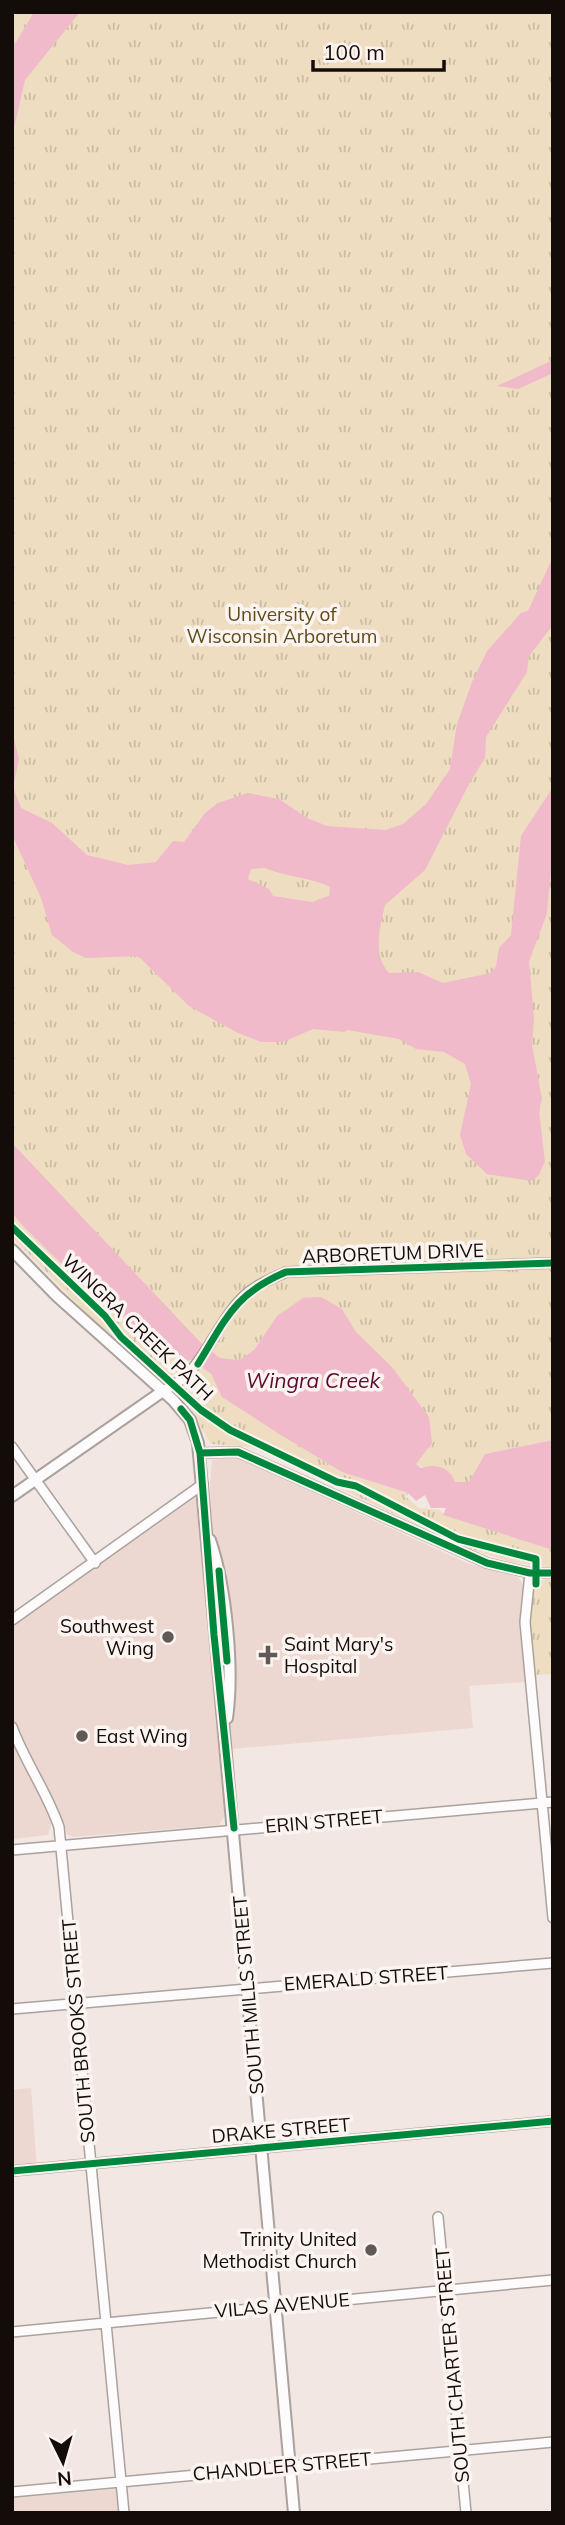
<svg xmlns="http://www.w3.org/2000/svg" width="565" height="2525" font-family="Mulish,sans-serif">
<defs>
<pattern id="park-tufts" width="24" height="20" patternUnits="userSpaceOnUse" patternTransform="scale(1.75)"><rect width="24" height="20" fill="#eeddc0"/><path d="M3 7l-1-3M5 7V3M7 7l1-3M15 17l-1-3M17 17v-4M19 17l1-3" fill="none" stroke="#cbbca4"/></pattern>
</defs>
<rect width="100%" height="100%" fill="#f2e7e2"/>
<!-- built -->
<path fill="#ecd8d0" d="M237,1458L467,1563L518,1577L523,1585L520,1610L526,1682L469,1686L473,1728L219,1750L225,1815L219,1825L73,1837L67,1834L63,1822L51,1824L48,1835L12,1839V1625L210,1487L212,1460Z
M31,2088L37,2169L12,2171V2090Z
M116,2489L118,2513H12V2498Z"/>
<!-- park -->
<path fill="url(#park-tufts)" d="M12,12H553V1440L485,1454L469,1482L455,1483L416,1464L356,1332L342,1309L277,1316L254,1350L240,1360L220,1359L202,1344L183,1371L163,1377L94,1321L12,1237Z
M202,1368L211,1374L222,1397L279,1434L342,1472L408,1493L406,1497L419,1508L440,1510L444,1515L553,1550V1674L536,1675C533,1649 522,1604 539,1581L547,1579L548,1567L511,1562L462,1546L252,1447L211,1444L181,1393Z"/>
<!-- water -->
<path fill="#f0baca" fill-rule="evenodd" d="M34,12H80L25,80L12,137V49Z
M553,360V373L518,389L497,386Z
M553,557V625L529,656L527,672L486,737L485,758L469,784L425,870L385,905C380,927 372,955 389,973L418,972L443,983L491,973L496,966L499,948L511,935L521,836L553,787V850L547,913L529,962L534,1017L532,1045L542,1099L539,1111L545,1161L539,1175L531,1181L487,1174L466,1154L460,1135L471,1084L465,1064L444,1052L416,1049L399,1039L347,1030L344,1032L313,1029L283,1042H261L236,1032L189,1006L138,956L86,958L73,952L52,935L41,898L12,835V731L19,759L13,787L21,808L52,823L87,855L128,865L156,862L173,841L184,842L205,813L218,803L248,793L279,799L307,818L327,826L386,830L403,824L426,804L450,769L457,724L472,682L487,651L521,613L528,611ZM265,868C285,877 314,878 330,887L329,896L312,902L273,896L269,889L248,879L251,869Z
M12,1143L202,1344L220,1358L240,1360L254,1350L277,1316L303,1298L321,1297L342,1309L356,1332L392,1367L429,1417L432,1443L416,1464L421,1468C436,1463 450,1467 455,1482H469L485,1454L553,1440V1550L443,1515L446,1508H431L425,1495L416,1501L408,1493L342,1472L279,1434L222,1397L211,1374L192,1360L179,1361C122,1320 72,1275 23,1226L12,1213Z"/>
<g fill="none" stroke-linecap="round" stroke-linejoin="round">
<!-- minor casing -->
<g stroke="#aaa29e" stroke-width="12">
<path id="minor" d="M163,1391C204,1372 211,1331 240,1300C253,1286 269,1280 286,1272L553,1263
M12,1447L95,1563
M200,1453L238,1452L487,1563L530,1573H553
M530,1573L525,1622L553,1918
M12,1620L203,1484
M12,1727C25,1762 47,1792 59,1827L124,2513
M12,1850L553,1802
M12,2009L553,1963
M12,2171L553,2121
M438,2217L466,2513
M12,2332L553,2280
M12,2492L553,2442"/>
</g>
<!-- tertiary casing -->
<g stroke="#aaa29e" stroke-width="14">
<path id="tertiary" d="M12,1250L57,1296L173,1400L190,1420L198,1443L294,2513
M12,1496L163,1391
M210,1540C226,1587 234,1668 227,1718"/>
</g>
<!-- minor -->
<use href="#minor" stroke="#fdfbfb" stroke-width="9"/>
<!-- tertiary -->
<use href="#tertiary" stroke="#fdfbfb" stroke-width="10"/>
<!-- cycleway casing -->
<g stroke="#fcf4f0" stroke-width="11">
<path id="cycleway" d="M12,1227L105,1316L121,1337L201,1410L230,1430L337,1482L356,1486L458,1539L536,1559V1584
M198,1364C226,1319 234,1294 286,1272L553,1263
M181,1409L190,1420L200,1453L214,1635L234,1828
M200,1453L238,1452L487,1563L530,1573H553
M219,1571L227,1661
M12,2171L553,2121"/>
</g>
<!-- cycleway -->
<use href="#cycleway" stroke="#00873e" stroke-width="7"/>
</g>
<!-- markers -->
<g fill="#615955" stroke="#fcf4f0" stroke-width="2.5">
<circle cx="168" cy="1637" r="7"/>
<path d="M264.5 1644.5h7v7h7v7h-7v7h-7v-7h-7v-7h7z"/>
<circle cx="82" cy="1736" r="7"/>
<circle cx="371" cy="2250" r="7"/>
</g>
<g text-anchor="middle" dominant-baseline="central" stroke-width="7" stroke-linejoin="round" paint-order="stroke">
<!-- park labels -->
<g font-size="19" fill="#5f4b18" stroke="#fcf4f0">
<text x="282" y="614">University of<tspan x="282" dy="22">Wisconsin Arboretum</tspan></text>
</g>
<!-- street labels -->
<g font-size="19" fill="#130c09" stroke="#fcf4f0">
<text transform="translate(393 1253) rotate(-2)">ARBORETUM DRIVE</text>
<text transform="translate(138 1327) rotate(44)">WINGRA CREEK PATH</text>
<text transform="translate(324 1821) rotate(-5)">ERIN STREET</text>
<text transform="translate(366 1978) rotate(-4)">EMERALD STREET</text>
<text transform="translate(248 1995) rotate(-95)">SOUTH MILLS STREET</text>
<text transform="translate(78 2031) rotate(-95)">SOUTH BROOKS STREET</text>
<text transform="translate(281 2130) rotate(-5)">DRAKE STREET</text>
<text transform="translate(282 2305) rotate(-5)">VILAS AVENUE</text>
<text transform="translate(452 2365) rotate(-95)">SOUTH CHARTER STREET</text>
<text transform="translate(282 2466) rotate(-5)">CHANDLER STREET</text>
</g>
<!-- poi labels -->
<g font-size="19" fill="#130c09" stroke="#fcf4f0" text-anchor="end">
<text x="154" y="1626">Southwest<tspan x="154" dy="22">Wing</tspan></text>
<text x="284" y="1644" text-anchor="start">Saint Mary's<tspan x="284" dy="22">Hospital</tspan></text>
<text x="96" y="1736" text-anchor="start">East Wing</text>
<text x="357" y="2239">Trinity United<tspan x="357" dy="22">Methodist Church</tspan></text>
</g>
<!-- water labels -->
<g font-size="21" font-style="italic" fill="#5d0832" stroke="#fcf4f0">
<text x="313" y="1380">Wingra Creek</text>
</g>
</g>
<!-- border -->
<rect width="565" height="2525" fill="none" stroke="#130c09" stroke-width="28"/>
<!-- north arrow -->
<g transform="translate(63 2462) rotate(175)" stroke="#fcf4f0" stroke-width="5" paint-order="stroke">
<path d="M0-5L12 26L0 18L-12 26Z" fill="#130c09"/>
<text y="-10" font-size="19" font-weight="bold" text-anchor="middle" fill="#130c09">N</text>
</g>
<!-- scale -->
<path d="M313 60v10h131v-10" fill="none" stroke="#130c09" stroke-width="3.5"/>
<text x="323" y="60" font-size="21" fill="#130c09" stroke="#fcf4f0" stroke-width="5" paint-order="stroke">100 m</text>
</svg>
